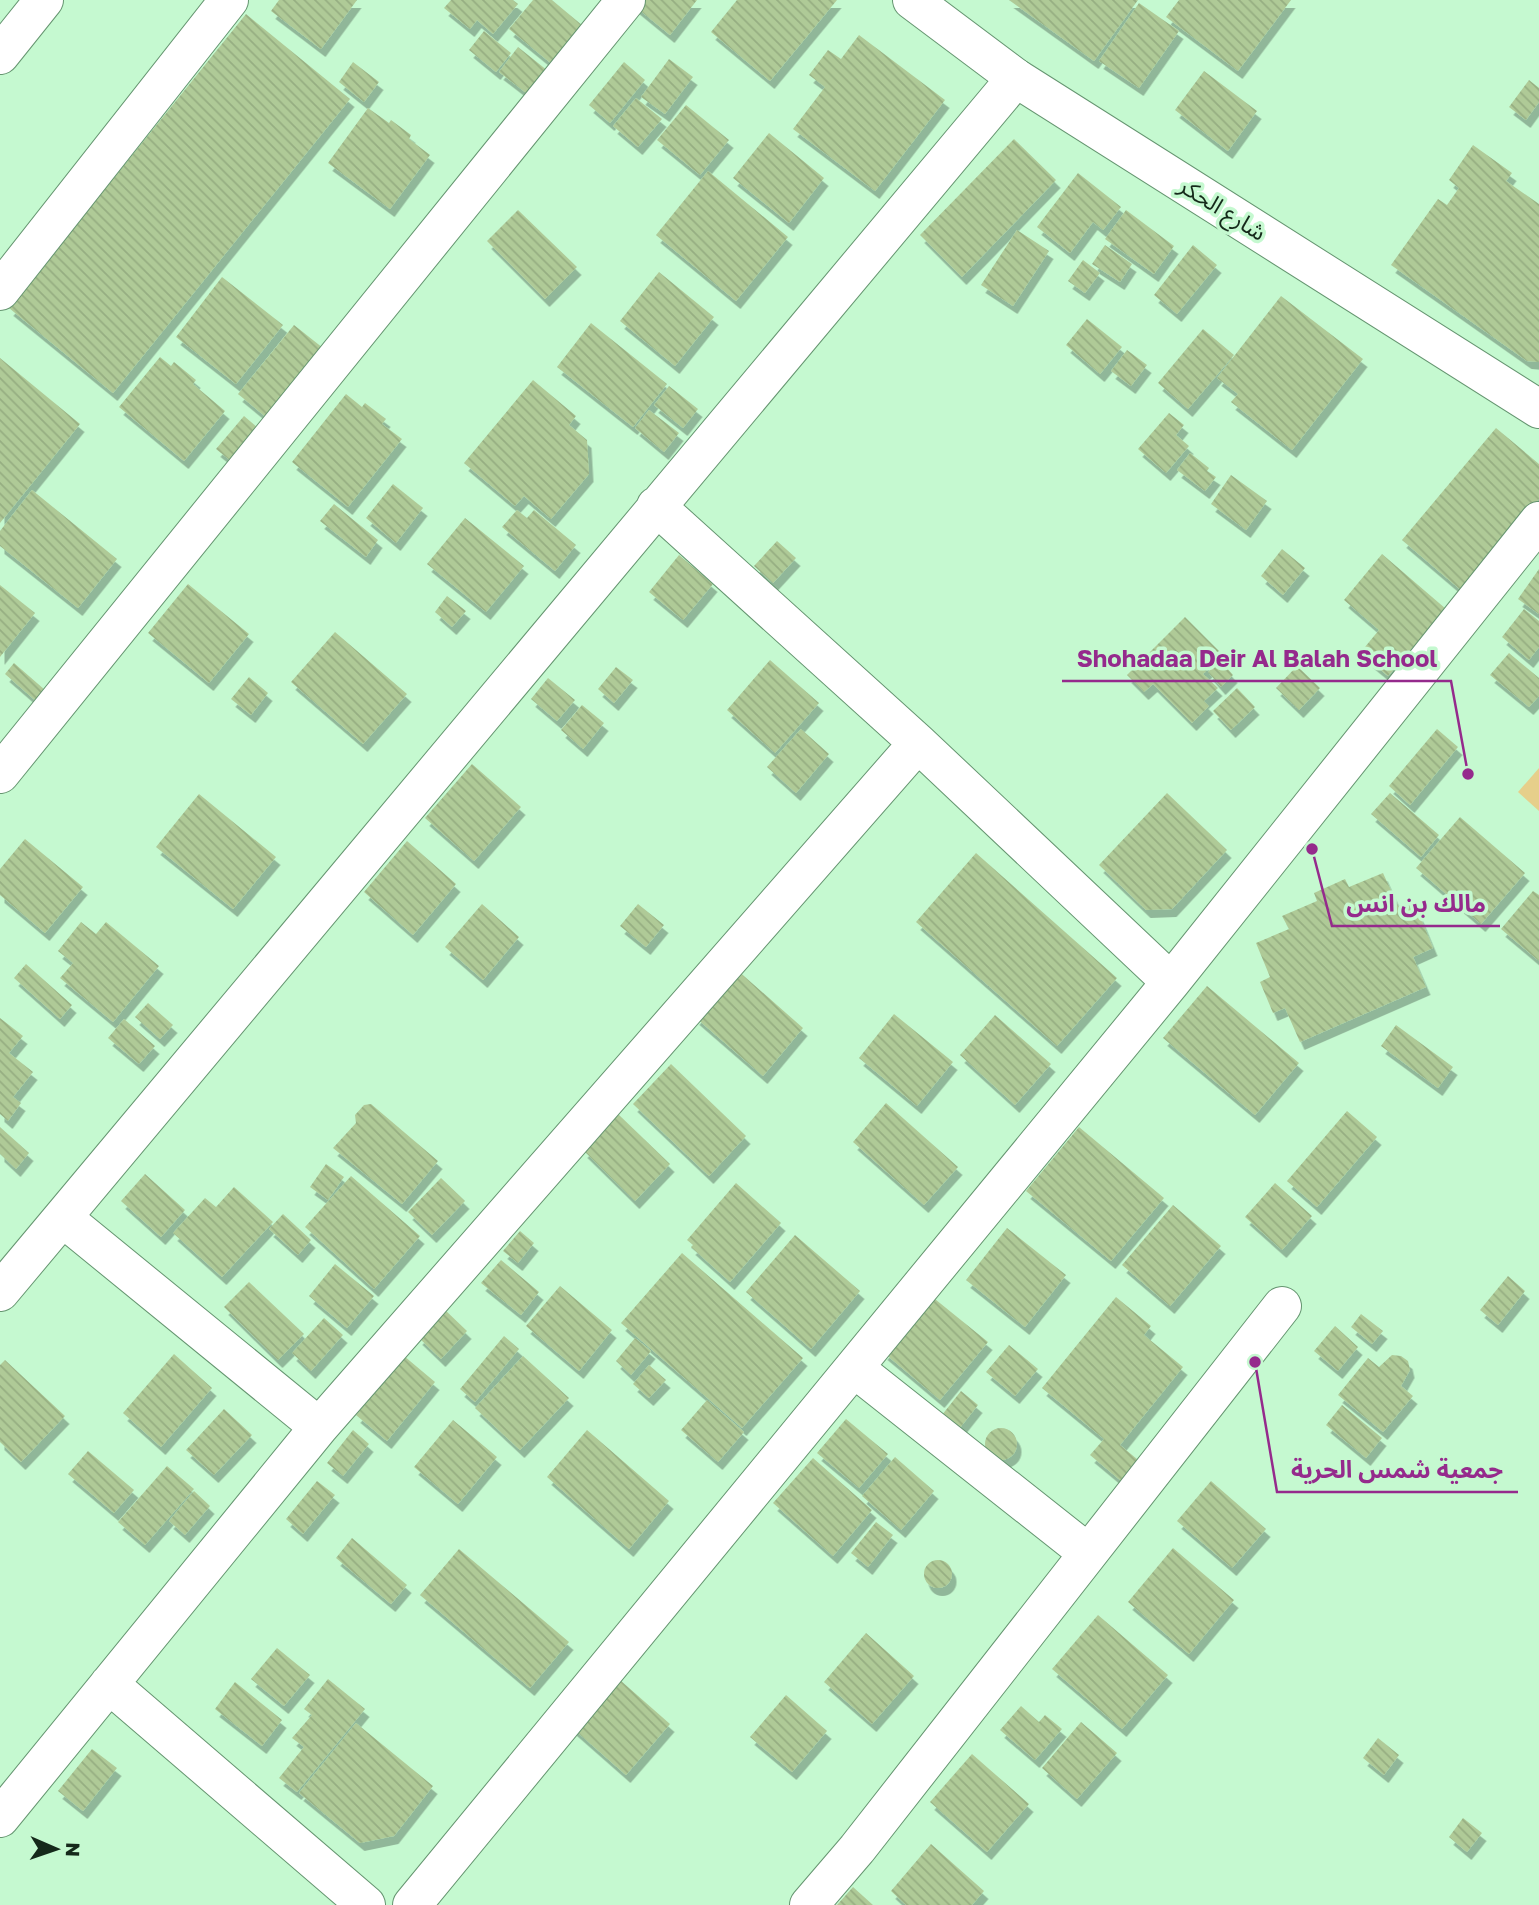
<svg xmlns="http://www.w3.org/2000/svg" width="1539" height="1905" font-family="'Golos Text','Noto Sans Arabic',sans-serif">
<defs>
<pattern id="building-back-hatch" width="6" height="6" patternUnits="userSpaceOnUse" patternTransform="scale(1.75)"><rect width="6" height="6" fill="#afca97"/><path d="M-1 5l2 2M0 0l6 6M5-1l2 2" fill="none" stroke="#96ae82"/></pattern>
<filter id="shadow"><feDropShadow dx="4.5" dy="8" stdDeviation="0" flood-color="#0004"/></filter>
</defs>
<rect width="100%" height="100%" fill="#c5f9d0"/>
<!-- pitch -->
<path fill="#e6cf8b" d="M1539,768V811L1518,792Z"/>
<!-- building -->
<path fill="url(#building-back-hatch)" filter="url(#shadow)" d="M279,0H357L321,49L271,11Z
M451,0H513L518,4L493,34L477,20L470,29L444,8Z
M533,0H552L589,31L558,69L509,29Z
M633,0H697L670,35L631,3Z
M737,0H837L770,81L711,32Z
M1009,0H1138L1094,61Z
M1179,0H1291L1238,71L1166,17Z
M1139,3L1179,31L1139,88L1099,61Z
M246,14L350,99L113,393L9,308Z
M484,31L511,53L496,72L469,50Z
M859,35L945,100L875,191L793,129L825,87L809,75L828,50L841,59Z
M518,47L553,75L534,99L499,72Z
M669,59L693,77L665,114L641,97Z
M353,62L379,82L364,102L339,82Z
M624,62L645,80L610,123L589,105Z
M1204,71L1257,111L1228,151L1175,110Z
M1529,80L1539,88V102L1526,120L1509,107Z
M636,98L662,119L638,147L613,126Z
M686,105L729,140L700,175L657,140Z
M368,108L389,123L391,120L411,135L409,139L430,155L390,209L328,163Z
M769,133L824,178L789,223L733,178Z
M1014,139L1056,180L962,277L920,235Z
M1473,145L1512,173L1506,181L1539,204V362L1527,361L1391,265L1438,199L1447,205L1459,188L1449,180Z
M708,171L788,237L736,301L656,235Z
M1078,173L1121,207L1103,230L1093,222L1070,253L1037,227Z
M518,210L577,267L545,299L487,241Z
M1126,210L1174,246L1154,274L1105,239Z
M1017,230L1049,251L1013,306L981,285Z
M1105,245L1132,264L1120,282L1092,264Z
M1193,245L1217,265L1177,314L1154,295Z
M1083,260L1100,273L1085,293L1068,281Z
M659,272L714,317L675,366L620,321Z
M222,277L283,325L236,384L176,337Z
M1281,296L1363,359L1292,450L1231,402L1238,394L1217,378Z
M1087,319L1122,347L1100,374L1066,345Z
M591,323L667,384L633,427L557,367Z
M294,325L328,352L272,422L238,394Z
M1203,329L1234,355L1188,409L1158,383Z
M1127,350L1147,365L1131,386L1111,371Z
M160,357L171,366L174,362L196,380L193,384L225,411L184,461L119,407Z
M0,358L80,424L0,523Z
M533,380L576,416L569,425L587,440L589,474L551,519L524,496L515,506L464,463Z
M669,386L698,409L683,428L654,405Z
M346,394L362,407L365,403L386,419L382,424L402,439L348,507L292,462Z
M649,410L679,433L664,452L635,428Z
M1169,413L1184,425L1176,435L1189,446L1166,473L1138,449Z
M244,416L258,428L231,461L216,449Z
M1496,428L1539,464V499L1462,591L1402,540Z
M1190,453L1209,468L1207,471L1216,477L1205,491L1177,470Z
M1231,475L1267,501L1246,530L1211,504Z
M393,484L423,508L396,543L366,518Z
M32,490L117,559L78,608L0,546V531Z
M334,504L378,540L366,557L320,521Z
M517,510L527,518L534,510L576,545L555,571L502,527Z
M465,518L524,566L486,612L427,564Z
M777,541L796,558L773,583L754,566Z
M1282,549L1305,568L1283,595L1261,576Z
M1382,554L1446,609L1388,676L1360,653L1379,630L1344,600Z
M679,555L713,584L683,620L649,592Z
M1539,569V614L1518,599Z
M188,584L249,634L209,683L148,633Z
M0,585L35,613L0,657Z
M447,596L466,611L452,627L435,612Z
M1524,609L1539,621V647L1529,660L1502,637Z
M1185,617L1223,655L1203,674L1218,688L1204,701L1209,706L1192,723L1153,684L1144,692L1127,675Z
M335,632L407,694L363,744L291,682Z
M1509,653L1539,678V696L1529,707L1490,675Z
M770,660L819,703L775,753L727,710Z
M1220,660L1233,675L1221,687L1208,672Z
M14,663L45,690L36,701L5,674Z
M1297,666L1320,688L1299,710L1276,688Z
M616,667L633,680L614,703L598,689Z
M249,677L268,693L251,715L231,699Z
M548,678L575,700L557,721L531,699Z
M1237,688L1255,707L1231,730L1213,711Z
M582,705L604,723L583,749L561,730Z
M801,729L829,754L796,793L767,767Z
M1437,729L1458,747L1410,805L1389,786Z
M472,764L521,807L474,861L425,818Z
M1167,793L1227,850L1172,909L1146,910L1099,865Z
M1390,793L1439,835L1421,857L1371,814Z
M199,794L276,857L233,909L156,847Z
M1460,817L1525,873L1481,924L1416,868Z
M25,839L83,887L45,933L0,895V869Z
M407,841L456,884L413,935L364,892Z
M976,853L1117,978L1057,1046L916,922Z
M1383,873L1398,906L1413,900L1433,948L1413,957L1426,987L1300,1042L1285,1008L1273,1013L1260,982L1270,977L1256,943L1289,929L1282,916L1317,901L1314,893L1345,879L1349,887Z
M1533,891L1539,895V961L1501,929Z
M482,904L519,937L483,980L445,947Z
M638,904L664,925L646,947L620,926Z
M81,922L96,934L106,922L159,966L113,1022L60,978L73,963L58,951Z
M26,964L72,1005L60,1019L14,978Z
M736,969L803,1028L763,1076L695,1017Z
M1207,986L1299,1063L1255,1115L1163,1038Z
M148,1003L173,1025L160,1039L135,1017Z
M894,1014L953,1062L917,1106L859,1058Z
M995,1015L1051,1064L1015,1105L960,1055Z
M0,1018L23,1036L9,1053L33,1072L13,1097L21,1103L8,1121L0,1114Z
M124,1019L155,1046L139,1064L108,1038Z
M1396,1025L1453,1067L1438,1088L1381,1046Z
M671,1064L746,1136L709,1176L633,1104Z
M886,1103L958,1167L924,1205L853,1142Z
M371,1104L438,1161L402,1204L333,1148L356,1123L355,1115L364,1105Z
M1347,1111L1377,1137L1317,1207L1287,1181Z
M618,1114L670,1164L635,1201L583,1150Z
M0,1127L29,1153L16,1169L0,1154Z
M1079,1127L1164,1198L1111,1261L1026,1191Z
M326,1164L344,1177L328,1200L310,1187Z
M145,1174L185,1210L161,1237L121,1201Z
M351,1176L420,1236L374,1289L305,1227Z
M441,1178L465,1201L432,1235L408,1212Z
M736,1183L781,1223L730,1282L691,1247L693,1245L687,1240Z
M1275,1183L1312,1216L1282,1250L1245,1217Z
M234,1187L273,1222L222,1277L173,1233L205,1198L216,1207Z
M1173,1205L1221,1246L1170,1306L1122,1265Z
M283,1214L311,1240L298,1255L269,1229Z
M1007,1228L1066,1275L1025,1327L966,1280Z
M520,1231L534,1243L518,1263L503,1251Z
M795,1235L860,1291L811,1349L746,1292Z
M682,1253L803,1358L742,1428L621,1323Z
M501,1260L539,1292L521,1315L481,1283Z
M335,1264L374,1296L347,1328L309,1296Z
M1508,1276L1525,1291L1498,1325L1480,1310Z
M249,1282L304,1334L278,1360L224,1307Z
M560,1286L612,1330L579,1371L526,1326Z
M930,1295L988,1342L940,1400L883,1352Z
M1116,1297L1151,1326L1144,1335L1183,1367L1120,1445L1143,1464L1126,1485L1090,1455L1104,1439L1042,1388Z
M444,1309L467,1331L441,1359L418,1337Z
M1361,1314L1383,1331L1372,1344L1351,1327Z
M324,1318L343,1335L311,1371L292,1353Z
M1335,1326L1358,1347L1338,1371L1314,1351Z
M504,1336L519,1349L475,1402L460,1389Z
M635,1338L651,1351L631,1375L616,1361Z
M1009,1345L1038,1369L1015,1396L986,1372Z
M174,1354L212,1388L161,1447L123,1413Z
M1392,1355L1401,1356L1408,1361L1410,1370L1401,1386L1413,1396L1383,1432L1338,1395L1368,1358L1379,1367Z
M404,1356L435,1382L387,1441L356,1415Z
M523,1356L569,1398L520,1450L475,1408Z
M5,1360L65,1416L21,1462L0,1442V1365Z
M649,1365L666,1380L649,1398L633,1384Z
M961,1391L978,1405L955,1434L938,1420Z
M707,1400L744,1432L718,1462L681,1430Z
M1342,1405L1382,1438L1366,1458L1326,1425Z
M224,1409L252,1435L214,1475L186,1450Z
M846,1419L888,1454L859,1488L817,1453Z
M453,1420L497,1457L458,1504L414,1467Z
M985 1444a16 16 0 1 1 32 0a16 16 0 1 1-32 0Z
M353,1430L369,1444L343,1476L327,1463Z
M587,1430L669,1501L629,1549L547,1477Z
M88,1451L134,1490L114,1513L68,1474Z
M895,1457L934,1491L901,1530L862,1496Z
M813,1458L872,1510L833,1556L773,1503Z
M167,1466L194,1489L145,1545L118,1522Z
M317,1481L335,1495L303,1534L286,1519Z
M1211,1481L1266,1529L1232,1568L1177,1521Z
M194,1491L210,1506L185,1535L169,1521Z
M876,1522L893,1535L868,1567L851,1553Z
M352,1538L407,1585L391,1604L336,1558Z
M1173,1548L1234,1600L1189,1654L1128,1602Z
M459,1549L569,1642L530,1688L420,1595Z
M924 1574a14 14 0 1 1 28 0a14 14 0 1 1-28 0Z
M1098,1615L1168,1675L1122,1729L1052,1669Z
M866,1633L914,1676L872,1724L824,1682Z
M277,1648L310,1675L284,1706L251,1679Z
M612,1673L670,1724L626,1775L568,1724Z
M328,1679L365,1709L297,1792L279,1778L304,1747L292,1738L312,1715L304,1709Z
M235,1682L282,1720L262,1746L215,1709Z
M786,1695L827,1731L792,1772L750,1737Z
M1021,1706L1039,1722L1045,1715L1062,1729L1035,1760L1000,1730Z
M1081,1722L1117,1753L1077,1799L1042,1768Z
M356,1723L433,1786L394,1836L360,1843L299,1793Z
M1378,1738L1399,1755L1384,1775L1363,1758Z
M92,1749L117,1768L83,1811L58,1791Z
M972,1754L1029,1804L987,1852L930,1802Z
M1463,1818L1482,1833L1467,1852L1449,1837Z
M931,1844L984,1891L972,1905H906L891,1891Z
M853,1887L873,1905H837Z"/>
<g fill="none" stroke-linecap="round" stroke-linejoin="round">
<!-- street casing -->
<g stroke="#659570" stroke-width="40">
<path id="street" d="M0,55L44,0
M0,291L229,0
M656,506L918,743L1171,982
M0,774L626,0
M63,1218L319,1427
M0,1292L1016,78
M854,1368L1088,1553
M109,1684L366,1905
M0,1818L319,1427L918,743
M412,1905L1171,982L1539,521
M809,1905L857,1849L1282,1306"/>
</g>
<!-- secondary casing -->
<g stroke="#659570" stroke-width="40">
<path id="secondary" d="M912,0L1016,78L1539,409"/>
</g>
<!-- street -->
<use href="#street" stroke="#fff" stroke-width="38"/>
<!-- secondary -->
<use href="#secondary" stroke="#fff" stroke-width="38"/>
</g>
<g text-anchor="middle" dominant-baseline="central" stroke-width="7" stroke-linejoin="round" paint-order="stroke">
<!-- street labels -->
<g font-size="23" fill="#15291a" stroke="#c5f9d0">
<text transform="translate(1223 208) rotate(32)">شارع الحكر</text>
</g>
</g>
<!-- callouts -->
<path fill="none" stroke="#952a8c" stroke-width="2.5" d="M1468 774L1451 681H1062M1312 849L1332 926H1500M1255 1362L1277 1492H1518"/>
<g fill="#952a8c" stroke="#c5f9d0" stroke-width="2.5">
<circle cx="1468" cy="774" r="7"/>
<circle cx="1312" cy="849" r="7"/>
<circle cx="1255" cy="1362" r="7"/>
</g>
<g font-size="24" text-anchor="middle" font-weight="bold" fill="#952a8c" stroke="#c5f9d0" stroke-width="7" stroke-linejoin="round" paint-order="stroke">
<text x="1257" y="667">Shohadaa Deir Al Balah School</text>
<text x="1416" y="912">مالك بن انس</text>
<text x="1397" y="1478">جمعية شمس الحرية</text>
</g>
<!-- north arrow -->
<g transform="translate(56 1849) rotate(92)" stroke="#c5f9d0" stroke-width="5" paint-order="stroke">
<path d="M0-5L12 26L0 18L-12 26Z" fill="#15291a"/>
<text y="-10" font-size="19" font-weight="bold" text-anchor="middle" fill="#15291a">N</text>
</g>
</svg>
